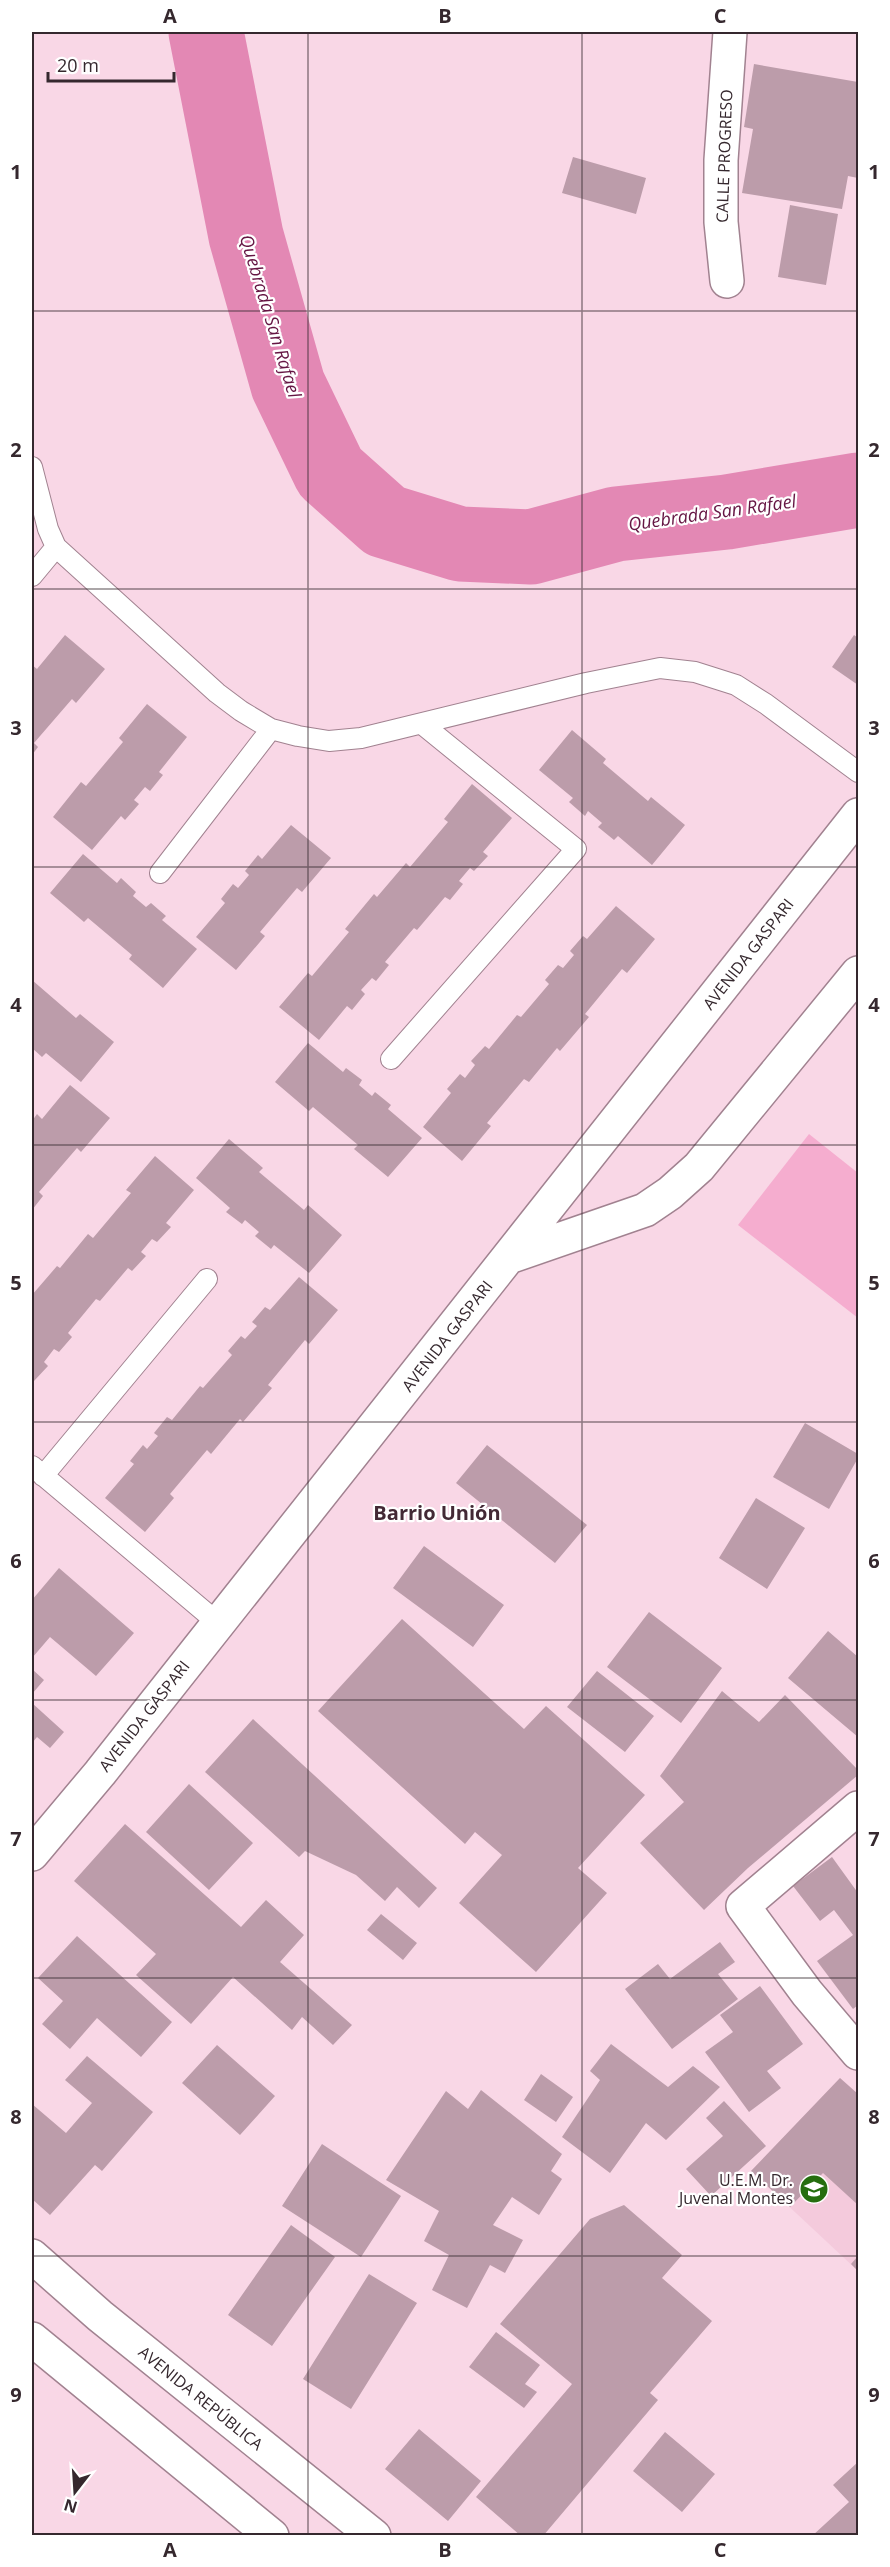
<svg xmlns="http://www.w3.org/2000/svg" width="890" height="2567" font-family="'Open Sans',sans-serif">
<rect width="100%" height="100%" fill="#f9d7e6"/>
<!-- built -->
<path fill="#f4cadc" d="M840,2078L858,2094V2271L751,2171Z"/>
<!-- green -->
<path fill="#f5adcf" d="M809,1134L858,1173V1318L738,1225Z"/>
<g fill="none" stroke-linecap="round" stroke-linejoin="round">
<!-- river -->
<path stroke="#e388b4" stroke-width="75" d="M206,32L246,236L288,385L330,472L385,521L460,544L531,547L616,524L727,512L858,490"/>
</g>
<!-- building -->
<path fill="#bc9caa" d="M754,64L858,82V178L848,176L842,209L742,193L753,129L744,127Z
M573,157L646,178L636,214L562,193Z
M790,205L838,214L826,285L778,277Z
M65,635L105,669L76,703L72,699L34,743L38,747L32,755V665L37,669Z
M854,635L858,638V685L832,667Z
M147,704L187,737L159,772L163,775L150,791L145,787L134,800L139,804L125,820L121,816L92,850L53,817L81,782L86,786L123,742L119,738Z
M572,730L606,759L603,763L648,801L651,797L685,825L652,865L618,836L614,840L598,827L602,823L588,811L585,816L569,802L573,798L539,770Z
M472,784L512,818L483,852L488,856L474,871L470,868L459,881L463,884L450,900L445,897L417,930L414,928L385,962L389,965L376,981L372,978L361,990L365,994L352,1010L347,1006L319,1040L279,1007L308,973L312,976L349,932L345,929L374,894L377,897L406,863L410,867L448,822L444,819Z
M291,825L331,858L302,892L297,888L260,932L265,936L236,970L196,937L225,903L221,899L233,884L238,888L249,875L245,871L258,855L262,859Z
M83,854L117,883L121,878L136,892L133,896L146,907L151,903L166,916L162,920L197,949L163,988L129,959L132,955L88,918L84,922L50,893Z
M616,906L655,939L627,973L622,969L585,1014L589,1017L560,1051L557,1048L529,1082L524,1079L487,1123L491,1126L462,1161L423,1127L451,1093L447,1089L460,1074L465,1078L475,1065L471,1061L485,1046L489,1049L517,1015L521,1017L549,984L545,980L558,965L563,968L574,955L570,951L583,936L587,939Z
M32,980L76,1018L80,1014L114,1042L81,1082L46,1053L42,1057L32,1048Z
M308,1043L343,1072L346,1068L362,1080L359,1085L372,1096L375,1092L391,1105L388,1109L422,1138L388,1177L354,1149L358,1145L313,1107L309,1111L275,1082Z
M70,1085L110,1118L81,1152L77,1148L39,1192L43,1196L32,1210V1121L37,1114L42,1119Z
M229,1139L263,1168L259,1172L304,1210L308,1205L342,1235L309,1273L274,1245L271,1249L255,1236L259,1232L245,1220L242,1224L226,1212L230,1208L196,1178Z
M155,1156L194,1190L166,1223L171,1227L157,1242L152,1239L141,1252L146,1256L132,1271L128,1268L100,1301L96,1299L68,1333L72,1337L59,1352L54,1349L44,1362L48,1366L34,1381L32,1378V1295L57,1266L60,1268L88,1234L93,1238L131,1193L126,1190Z
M299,1277L338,1310L309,1344L305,1340L268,1385L272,1388L243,1422L240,1419L211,1454L207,1450L170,1494L174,1498L145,1532L105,1498L134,1464L130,1461L143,1445L147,1449L158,1436L154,1433L167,1417L172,1420L200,1386L203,1388L232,1355L228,1351L241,1336L245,1339L257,1326L252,1322L265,1307L270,1310Z
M805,1423L858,1454V1458L829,1509L773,1477Z
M487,1445L587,1525L555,1563L456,1483Z
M756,1498L805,1528L767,1589L719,1558Z
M424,1546L504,1605L473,1647L393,1588Z
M59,1568L134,1633L96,1676L50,1637L32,1658V1600Z
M649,1612L722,1668L681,1723L607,1667Z
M402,1619L524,1729L546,1706L645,1795L578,1868L607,1893L536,1972L459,1903L502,1855L475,1832L465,1844L318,1711Z
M828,1631L858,1657V1737L788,1678Z
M32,1669L44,1680L32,1694Z
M597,1671L654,1716L625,1752L567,1707Z
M722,1691L759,1722L785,1695L858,1770V1775L748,1868L704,1910L640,1843L684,1802L660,1776Z
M32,1703L64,1732L50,1748L37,1737L32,1743Z
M253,1719L437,1888L419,1908L397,1887L385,1901L356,1875L305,1851L299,1857L205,1772Z
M189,1784L253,1843L209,1890L146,1832Z
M125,1824L241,1927L266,1900L304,1935L280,1962L352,2025L333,2045L302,2017L292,2030L233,1977L191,2024L136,1975L156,1954L74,1881Z
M832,1857L858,1893V2005L853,2009L817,1961L853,1935L834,1910L820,1921L793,1886Z
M381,1914L417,1943L403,1960L367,1930Z
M77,1936L172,2022L141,2057L97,2018L70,2049L42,2024L63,2001L38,1978Z
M720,1942L735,1962L718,1974L738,1999L672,2049L625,1989L658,1964L670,1979Z
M760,1986L803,2044L767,2071L781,2088L749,2112L705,2052L733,2032L720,2015Z
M611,2044L668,2087L693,2066L720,2087L666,2140L646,2123L610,2173L562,2137L600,2080L590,2071Z
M217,2045L275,2096L240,2135L182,2083Z
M87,2056L153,2112L102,2171L95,2165L50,2215L32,2199V2104L66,2133L92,2103L65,2080Z
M541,2074L573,2097L556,2122L524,2100Z
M840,2078L858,2094V2205L823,2173L790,2207L751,2171Z
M481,2090L562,2154L551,2171L562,2179L539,2215L512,2197L493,2225L523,2240L505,2273L490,2265L467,2308L432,2290L449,2255L424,2241L439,2211L386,2180L446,2091L468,2109Z
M724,2101L766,2146L711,2196L686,2169L723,2136L706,2118Z
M322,2144L401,2196L361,2257L282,2206Z
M624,2205L682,2255L662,2278L712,2321L650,2393L658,2400L543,2536H521L476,2497L572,2384L500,2324L590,2219Z
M291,2225L335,2257L272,2346L228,2315Z
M858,2256V2271L851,2264Z
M369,2274L417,2303L351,2409L303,2379Z
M496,2332L540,2365L525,2384L537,2392L524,2408L469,2367Z
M419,2429L481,2481L448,2521L385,2469Z
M665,2432L715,2474L682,2512L633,2471Z
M858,2462V2536H812L849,2502L833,2485Z"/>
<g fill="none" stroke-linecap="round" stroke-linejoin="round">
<!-- service casing -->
<g stroke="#a18290" stroke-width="22">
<path id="service" d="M32,467L48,529L56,547L217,693L241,711L271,729L298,736L329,741L361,738L586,683L660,668L695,672L736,685L766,704L858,772
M32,576L56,547
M160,873L271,729
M391,1059L576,849L422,724
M32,1466L218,1623
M43,1476L207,1279"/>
</g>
<!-- minor casing -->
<g stroke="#a18290" stroke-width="36">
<path id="minor" d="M727,281L721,222V160L730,32
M509,1257L645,1210L670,1193L699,1167L858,973
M858,1808L743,1906L807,1993L858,2053
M32,1854L100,1773L858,815"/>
</g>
<!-- primary casing -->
<g stroke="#a18290" stroke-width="36">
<path id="primary" d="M32,2256L100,2316L374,2536
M32,2339L272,2536"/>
</g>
<!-- service -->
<use href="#service" stroke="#fff" stroke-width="20"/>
<!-- minor -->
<use href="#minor" stroke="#fff" stroke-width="33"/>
<!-- primary -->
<use href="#primary" stroke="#fff" stroke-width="33"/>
</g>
<!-- grid -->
<path fill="none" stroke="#35282e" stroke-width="1.5" stroke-opacity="0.55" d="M308,32V2536M582,32V2536M32,311H858M32,589H858M32,867H858M32,1145H858M32,1422H858M32,1700H858M32,1978H858M32,2256H858"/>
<!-- icons -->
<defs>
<g id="school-disc" transform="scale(1.5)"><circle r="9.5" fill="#266e0f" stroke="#fff"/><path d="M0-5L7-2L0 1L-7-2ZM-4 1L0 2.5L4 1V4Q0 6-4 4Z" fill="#fff"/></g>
</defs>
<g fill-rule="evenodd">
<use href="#school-disc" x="814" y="2189"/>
</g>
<g text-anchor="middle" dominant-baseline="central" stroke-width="4.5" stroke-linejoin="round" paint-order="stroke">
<!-- street labels -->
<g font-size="16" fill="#35282e" stroke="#fff">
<text transform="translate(724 156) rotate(-88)">CALLE PROGRESO</text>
<text transform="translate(748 954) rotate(-52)">AVENIDA GASPARI</text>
<text transform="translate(447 1336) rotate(-52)">AVENIDA GASPARI</text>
<text transform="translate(144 1716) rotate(-52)">AVENIDA GASPARI</text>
<text transform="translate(201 2398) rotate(39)">AVENIDA REPÚBLICA</text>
</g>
<!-- poi labels -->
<g font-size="16" fill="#35282e" stroke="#fff" text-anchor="end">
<text x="793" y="2180">U.E.M. Dr.<tspan x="793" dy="18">Juvenal Montes</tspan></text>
</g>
<!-- water labels -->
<g font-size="18" font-style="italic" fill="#651543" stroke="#fff">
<text transform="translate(271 316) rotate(73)">Quebrada San Rafael</text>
<text transform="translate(712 512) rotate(-8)">Quebrada San Rafael</text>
</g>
<!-- quarter labels -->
<g font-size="20" font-weight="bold" fill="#432935" stroke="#fff">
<text x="437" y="1512">Barrio Unión</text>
</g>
</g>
<!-- border -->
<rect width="890" height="2567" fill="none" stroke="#ffffff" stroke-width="66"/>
<!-- north arrow -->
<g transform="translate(75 2492) rotate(197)" stroke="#ffffff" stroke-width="4.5" paint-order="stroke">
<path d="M0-4.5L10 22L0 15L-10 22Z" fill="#35282e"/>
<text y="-9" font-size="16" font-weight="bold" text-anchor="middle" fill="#35282e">N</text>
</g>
<!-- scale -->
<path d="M48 72v9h126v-9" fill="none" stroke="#35282e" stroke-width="3"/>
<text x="57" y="72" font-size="18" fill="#35282e" stroke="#ffffff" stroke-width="4.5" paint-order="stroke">20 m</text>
<rect x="33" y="33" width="824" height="2501" fill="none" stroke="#35282e" stroke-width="2"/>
<g font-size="20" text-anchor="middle" font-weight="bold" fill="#35282e">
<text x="170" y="23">A</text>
<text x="445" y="23">B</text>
<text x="720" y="23">C</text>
<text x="16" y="179">1</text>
<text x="874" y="179">1</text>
<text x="16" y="457">2</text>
<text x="874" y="457">2</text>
<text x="16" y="735">3</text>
<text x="874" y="735">3</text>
<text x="16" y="1012">4</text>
<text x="874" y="1012">4</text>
<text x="16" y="1290">5</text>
<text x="874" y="1290">5</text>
<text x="16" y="1568">6</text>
<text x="874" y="1568">6</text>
<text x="16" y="1846">7</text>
<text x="874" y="1846">7</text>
<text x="16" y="2124">8</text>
<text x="874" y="2124">8</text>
<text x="16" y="2402">9</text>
<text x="874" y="2402">9</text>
<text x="170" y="2557">A</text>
<text x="445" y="2557">B</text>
<text x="720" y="2557">C</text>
</g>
</svg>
